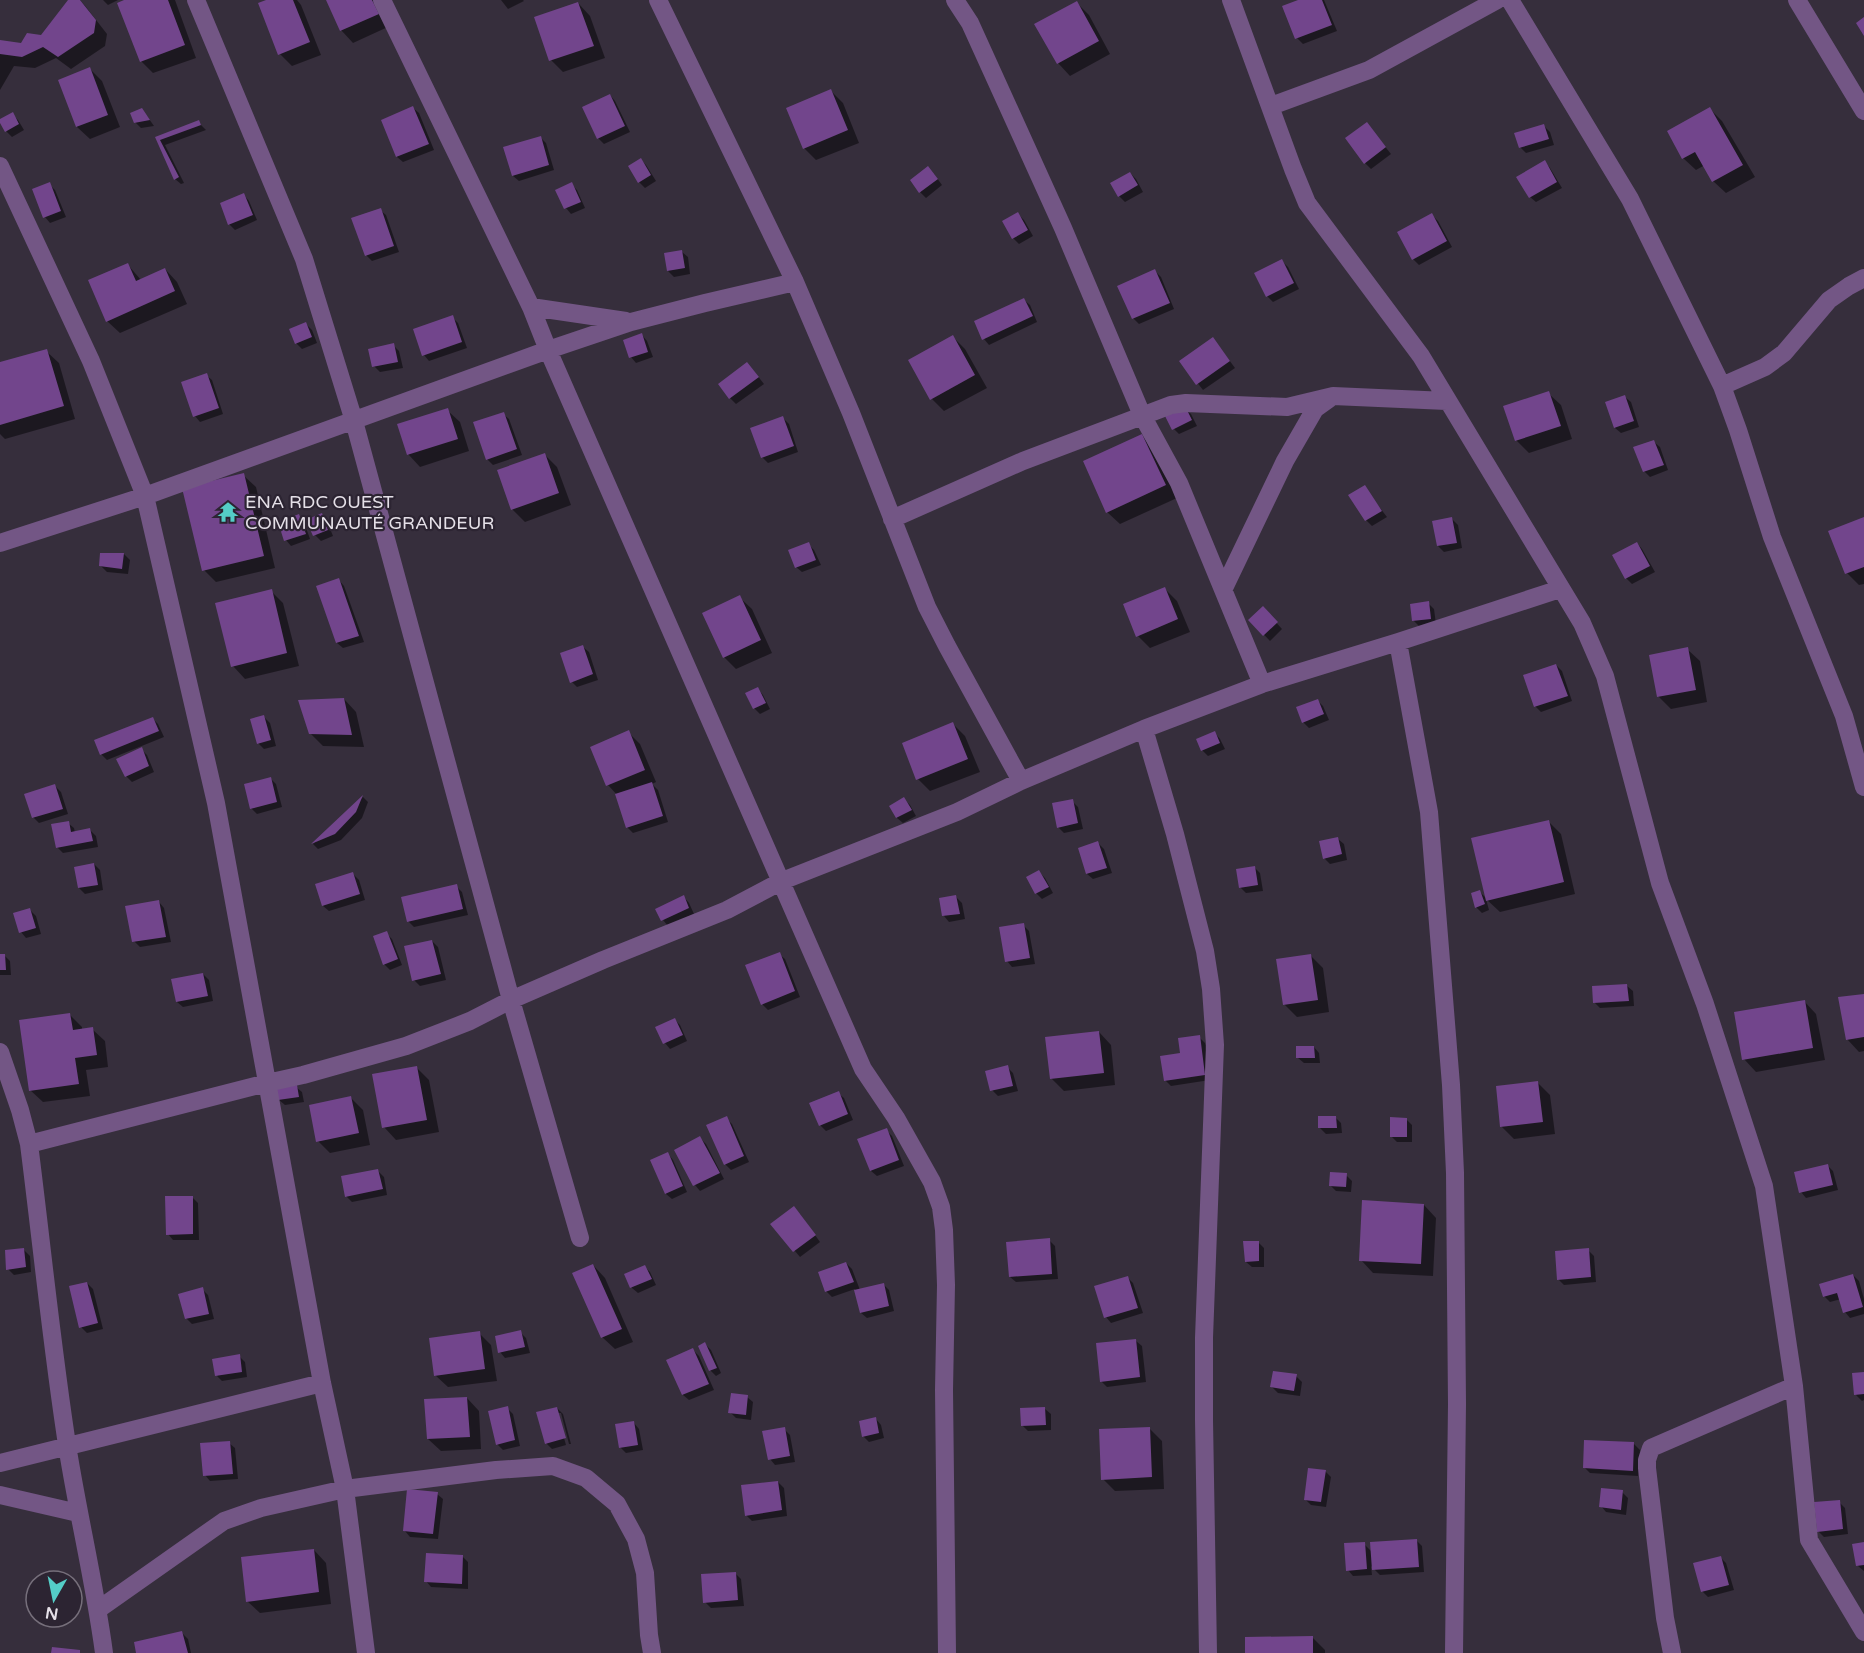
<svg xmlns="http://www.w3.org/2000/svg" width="1864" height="1653" font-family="'Varela Round',sans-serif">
<rect width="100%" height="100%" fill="#362e3c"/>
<!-- shadow -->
<path fill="#0007" d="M70,0H80L86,7L107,34L105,46L71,69L56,58L35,68L14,66L0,90V41L21,45L41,37Z
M103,0H118L108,5Z
M129,0H175L196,58L153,73L141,61Z
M270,0H297L301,5L321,55L292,66L280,54Z
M327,0H378L390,26L353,43L341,30Z
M501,0H523L524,1L508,9Z
M1302,0H1324L1337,31L1303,44L1297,38Z
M1076,2L1089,15L1110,54L1070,76L1058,63L1036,25Z
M578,3L590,16L605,58L563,72L551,60Z
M90,69L102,81L120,127L90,139L77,127L60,81Z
M831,91L843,103L859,143L816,160L804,148Z
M610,95L615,101L630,132L604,144L598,138Z
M413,108L419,113L434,150L403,162L397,157L383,120Z
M1710,109L1722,121L1755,177L1726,193L1713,181L1705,165L1696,170L1683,158Z
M12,114L18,120L24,130L12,137L6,131Z
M147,116L154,126L141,128L135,122Z
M198,122L206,130L165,145L184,183L181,184L175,179L157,138Z
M1367,124L1391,154L1371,169L1365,163Z
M1544,126L1550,132L1554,145L1526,153L1520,147Z
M540,137L546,143L554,170L519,181L513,176Z
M641,160L646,165L656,181L645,188L639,182Z
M1545,162L1550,168L1562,188L1536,202L1530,197Z
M1130,173L1136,179L1143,192L1125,202L1119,196Z
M934,174L942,185L926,198L920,192Z
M49,184L55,190L66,217L50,223L45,217Z
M571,184L577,190L585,208L571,214L566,208L557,190Z
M244,195L249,201L257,220L235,230L229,224Z
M380,210L386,215L399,252L372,261L366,255Z
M1018,214L1024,220L1033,236L1019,244L1013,238Z
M1432,215L1438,221L1452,247L1419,265L1413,259Z
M682,252L688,257L690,274L674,277L668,271Z
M1282,261L1288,267L1299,289L1273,302L1267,296Z
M128,265L141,280L165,269L177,282L187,304L120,333L107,321Z
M1155,271L1161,277L1174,309L1139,324L1133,318Z
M1024,300L1030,305L1037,322L989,345L984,339Z
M452,317L458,323L467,348L429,361L424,355Z
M306,324L312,330L317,343L302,349L296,343Z
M642,335L647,341L653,357L636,363L631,357Z
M953,337L965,349L987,388L944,411L932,399L910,361Z
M393,345L399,351L403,368L380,372L374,366Z
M1218,345L1235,368L1203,390L1181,362Z
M46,351L59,363L75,419L5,439L0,434V364Z
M753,370L764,384L736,404L730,398Z
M206,375L212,380L223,414L200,422L195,416Z
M1548,393L1561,405L1572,439L1529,453L1516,440Z
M1625,397L1631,402L1639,427L1621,433L1615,428Z
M1185,408L1191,414L1197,426L1179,434L1174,429Z
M447,410L460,422L469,451L420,467L408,454Z
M503,414L509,419L522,455L493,465L487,459Z
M783,418L789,424L798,452L768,463L762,457Z
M1142,436L1154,448L1177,498L1120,524L1107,512Z
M1654,442L1660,447L1668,470L1650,477L1644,471Z
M545,455L557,467L571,505L525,522L512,509Z
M243,475L256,487L275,568L216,582L204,570Z
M1364,487L1387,517L1372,526L1366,520Z
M321,515L327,521L333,536L321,541L315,535Z
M298,516L304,522L310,539L291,546L286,540Z
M1452,519L1458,525L1462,548L1444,552L1438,546Z
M1864,519V584L1859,585L1847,573Z
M1637,543L1642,549L1655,572L1632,584L1626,578Z
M808,544L814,550L821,565L802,572L796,567Z
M124,554L130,560L128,574L107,572L101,566Z
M339,580L344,586L364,642L343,648L337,643Z
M1165,589L1177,601L1190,632L1150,648L1138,636Z
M271,591L283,603L299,666L245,679L233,666Z
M739,597L752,609L772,653L736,669L724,657Z
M1428,603L1434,609L1436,624L1419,626L1413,620Z
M1263,608L1282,629L1270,641L1250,620Z
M583,647L589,652L598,680L577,687L572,682Z
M1687,649L1700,661L1707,702L1671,709L1658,696Z
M1556,665L1562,671L1572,701L1541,712L1535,706Z
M758,689L763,695L770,709L760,714L754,708Z
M344,699L356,712L364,747L323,746L311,734Z
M1318,701L1323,706L1329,720L1309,728L1303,722Z
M264,717L270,723L276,746L264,749L258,743Z
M152,718L158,724L164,737L107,760L101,754Z
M953,724L965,736L980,772L930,791L918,779Z
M628,732L640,744L656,782L652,784L658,790L668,822L633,833L627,827L618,796L608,785Z
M1215,733L1220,739L1225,749L1208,756L1202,750Z
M141,749L147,755L154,772L132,782L126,776Z
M270,778L276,784L282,807L257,814L251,808Z
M55,786L61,792L68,814L39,823L33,817Z
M363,797L368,802L362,818L341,840L318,849L313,844Z
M904,799L910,805L916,816L903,823L897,818L891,807Z
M1072,801L1078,807L1083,829L1064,833L1058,827Z
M1549,822L1561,834L1575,894L1500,912L1486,899L1489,910L1482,913L1476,907L1480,892L1487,899Z
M68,823L74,828L75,833L90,830L96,836L98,847L63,853L57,847Z
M1338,839L1344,844L1347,860L1330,864L1324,858Z
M1098,843L1104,849L1112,873L1093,879L1087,874Z
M94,864L100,870L103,890L85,894L79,888Z
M1254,867L1260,873L1263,891L1246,893L1240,887Z
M1039,872L1045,878L1053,893L1042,899L1036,893Z
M353,874L359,880L365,900L329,911L323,906Z
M456,886L462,892L468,915L414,927L409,922L403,898Z
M684,897L689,903L694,914L668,926L663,920L657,909Z
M956,897L962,903L965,919L949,922L944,916Z
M159,902L164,908L171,942L140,947L134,941Z
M30,910L36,916L41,934L26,938L21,932Z
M1023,925L1029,931L1035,964L1012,967L1007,961Z
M386,933L392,939L402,965L390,970L384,964Z
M432,941L438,947L446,980L420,986L414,980Z
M779,954L785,959L800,997L768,1010L762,1004Z
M0,955H4L10,961L11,975H0Z
M1311,956L1323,968L1329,1012L1297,1017L1284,1004Z
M203,974L209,980L213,1001L183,1007L177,1002Z
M1627,986L1633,991L1634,1006L1600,1008L1594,1002Z
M1864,995V1051L1859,1052L1847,1039Z
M1804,1001L1816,1014L1825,1060L1756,1072L1744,1059Z
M69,1014L82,1027V1030L92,1029L105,1041L108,1067L86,1070L90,1096L43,1102L30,1090Z
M674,1019L680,1025L687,1041L670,1049L665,1043L657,1027Z
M1099,1032L1111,1045L1115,1085L1064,1091L1051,1078Z
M1199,1037L1205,1043L1210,1080L1171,1086L1165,1080L1182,1054Z
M1314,1047L1319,1053L1320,1063H1304L1298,1058Z
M416,1067L429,1080L439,1132L396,1140L384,1127Z
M1007,1067L1013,1073L1018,1091L998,1096L992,1090Z
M1538,1083L1550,1095L1555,1134L1514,1139L1501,1126Z
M296,1087L302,1092L304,1102L285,1105L279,1100Z
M838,1093L844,1098L853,1120L826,1131L820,1125Z
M351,1098L363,1110L370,1145L330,1153L318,1141Z
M1335,1117L1341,1123L1342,1133L1326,1134L1320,1128Z
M726,1118L732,1124L749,1162L731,1170L725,1164Z
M1406,1119L1412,1125V1142H1397L1391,1136Z
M886,1130L892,1136L904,1166L877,1176L871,1171Z
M700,1138L706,1144L724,1179L700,1191L695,1185L676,1150Z
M668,1154L673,1160L687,1192L672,1199L666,1194L652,1161Z
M1827,1165L1833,1171L1838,1190L1806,1198L1801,1192Z
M378,1171L384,1177L387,1195L352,1202L346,1196Z
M1346,1175L1352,1181L1351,1192L1336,1191L1330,1185Z
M192,1197L198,1203L199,1240H173L168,1234Z
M1424,1205L1436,1218L1433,1276L1373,1273L1361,1260Z
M800,1214L820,1242L800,1257L772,1224Z
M1049,1240L1055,1246L1058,1279L1016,1282L1010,1277Z
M1258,1242L1264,1248V1267H1252L1246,1262Z
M24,1250L30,1256L31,1272L14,1275L8,1269Z
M1588,1250L1594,1256L1596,1282L1564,1285L1558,1279Z
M846,1263L852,1269L860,1290L883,1284L889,1290L894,1311L867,1318L861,1313L855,1289L832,1297L826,1291Z
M593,1265L605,1278L633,1342L615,1349L602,1337Z
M645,1267L650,1272L656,1285L638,1293L632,1288L626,1275Z
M1853,1275L1859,1281L1864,1299V1314L1850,1318L1845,1312L1841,1299L1830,1302L1824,1296Z
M1128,1278L1133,1283L1143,1313L1111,1323L1106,1317Z
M87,1283L93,1289L103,1329L87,1333L81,1327Z
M202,1289L208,1295L214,1319L192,1324L186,1318Z
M520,1332L526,1338L530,1353L505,1358L500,1352Z
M479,1333L491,1345L497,1381L448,1387L435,1375Z
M1136,1341L1142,1346L1146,1382L1107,1387L1101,1381Z
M705,1344L711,1350L721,1373L716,1376L710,1370Z
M693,1350L699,1356L714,1390L689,1400L683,1395L668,1360Z
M239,1356L245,1362L247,1377L222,1381L217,1376Z
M1864,1373V1400L1862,1401L1856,1395Z
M1296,1376L1302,1382L1300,1396L1278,1393L1272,1387Z
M747,1397L753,1402L751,1420L736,1418L730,1412Z
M467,1398L479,1411L481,1449L441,1451L428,1439Z
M507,1408L513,1414L520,1446L503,1450L497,1444Z
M557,1408L563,1414L571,1444H569L561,1413H557L566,1445L552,1449L546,1443Z
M1045,1409L1051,1414V1430L1028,1431L1022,1425Z
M876,1419L881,1425L884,1438L869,1442L863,1436Z
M634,1423L639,1429L643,1450L626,1453L620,1447Z
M784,1429L790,1435L795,1462L775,1465L770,1459Z
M1150,1429L1162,1441L1164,1489L1115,1491L1103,1479Z
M229,1443L235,1448L238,1479L210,1481L205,1475Z
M1634,1444L1640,1450L1638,1476L1590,1473L1585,1468Z
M1325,1471L1331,1477L1326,1507L1311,1505L1305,1499Z
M778,1482L784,1488L787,1516L752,1521L746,1515Z
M1622,1492L1628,1498L1626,1515L1606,1512L1601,1506Z
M437,1494L443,1499L438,1539L410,1537L405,1531Z
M1839,1502L1845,1508L1848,1534L1824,1537L1818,1531Z
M1416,1540L1422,1546L1424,1572L1380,1575L1371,1566L1372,1575L1353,1576L1348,1570L1364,1544L1372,1552Z
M1864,1544V1571L1858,1566Z
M314,1550L326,1563L331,1604L260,1613L247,1601Z
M462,1556L468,1562V1589L431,1587L426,1581Z
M1720,1557L1726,1563L1734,1590L1708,1597L1702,1591Z
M735,1573L741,1579L744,1606L711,1608L705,1602Z
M182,1633L188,1639L191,1653H138Z
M1312,1637L1325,1650V1653H1246Z"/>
<!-- building -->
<path fill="#72458c" d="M68,0H80L96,20L94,33L58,57L43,47L22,57L0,54V40L21,43L27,33L41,35Z
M124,0H168L185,45L140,62L117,3Z
M266,0H293L310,42L278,55L258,3Z
M326,0H372L379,14L340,31Z
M1298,0H1322L1332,25L1295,39L1282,6Z
M1077,1L1099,41L1057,64L1034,24Z
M578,2L594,46L549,61L534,17Z
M1864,17V36L1856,23Z
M90,67L108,115L76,127L58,80Z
M831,89L848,130L803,149L786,108Z
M610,94L625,126L597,139L582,107Z
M413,106L429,144L396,157L381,120Z
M1710,107L1743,165L1712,182L1695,152L1682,159L1667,131Z
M142,108L150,120L134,123L130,113Z
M13,112L19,124L5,132L0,123V119Z
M199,120L201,125L160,140L179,177L174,180L155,137Z
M1367,122L1386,147L1364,164L1345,138Z
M1544,124L1549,139L1519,148L1514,133Z
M541,136L549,165L512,176L503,147Z
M641,158L651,175L638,183L628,166Z
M1545,160L1557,182L1529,198L1516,177Z
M928,166L938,179L919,193L910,180Z
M1130,172L1138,185L1118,197L1110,183Z
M50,182L61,211L43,218L32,189Z
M572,182L581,202L564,209L555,190Z
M244,193L253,215L228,225L220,203Z
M381,208L394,246L365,256L351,218Z
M1018,212L1028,230L1012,239L1002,221Z
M1432,213L1447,241L1412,260L1397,232Z
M682,250L685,268L667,271L664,253Z
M1282,259L1294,283L1266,297L1254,273Z
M128,263L136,281L165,268L175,291L106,322L88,280Z
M1155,269L1170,303L1132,319L1117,286Z
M1024,298L1033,316L982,340L974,321Z
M453,315L462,342L422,356L413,329Z
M306,322L312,337L295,344L289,329Z
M642,333L648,352L629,358L623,340Z
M953,335L975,375L930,400L908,360Z
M1213,337L1230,361L1196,385L1179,361Z
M394,343L398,362L372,367L368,349Z
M47,349L64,406L0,425V362Z
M747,362L759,377L729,399L718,384Z
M207,373L219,408L193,417L181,382Z
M1549,391L1561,426L1515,441L1503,406Z
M1625,395L1634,421L1614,428L1605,402Z
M1185,406L1192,420L1172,430L1165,416Z
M448,408L458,439L407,455L397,424Z
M504,412L517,449L486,460L473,422Z
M783,416L794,446L761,458L750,428Z
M1142,434L1166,485L1106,513L1083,461Z
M1654,440L1664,465L1643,472L1633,447Z
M545,453L559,493L511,510L497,470Z
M244,473L264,556L202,571L182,488Z
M1365,485L1382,511L1365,521L1348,495Z
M322,513L328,530L313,536L306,520Z
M299,514L306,534L284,541L278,522Z
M1452,517L1457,543L1437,546L1432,521Z
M1864,517V567L1845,574L1828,531Z
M809,542L816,560L795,568L788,550Z
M1637,542L1650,566L1625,579L1612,555Z
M100,553H124L122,569L99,566Z
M339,578L359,636L336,643L316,586Z
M1165,587L1178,619L1136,637L1123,604Z
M272,589L287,653L231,667L215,603Z
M740,595L761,640L723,658L702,613Z
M1429,601L1431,619L1412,621L1410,604Z
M1263,606L1278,622L1263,636L1248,620Z
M583,645L593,674L570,683L560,653Z
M1688,647L1696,690L1657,697L1649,655Z
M1556,664L1568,696L1534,707L1523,675Z
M758,687L766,703L753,709L745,693Z
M344,698L352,735L309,734L298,700Z
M1318,699L1324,714L1302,723L1296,707Z
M264,715L271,740L257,744L250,719Z
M153,717L159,731L100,755L94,740Z
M953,722L968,759L916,780L902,743Z
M629,730L645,770L606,786L590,747Z
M1215,731L1220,743L1201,751L1196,739Z
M142,747L149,766L125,777L116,759Z
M271,777L277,802L250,809L244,784Z
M652,782L663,816L626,828L615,794Z
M55,784L63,809L32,818L24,794Z
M363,795L356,812L335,834L311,844Z
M904,797L912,810L896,818L889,806Z
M1073,799L1078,823L1057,828L1052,803Z
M1549,820L1564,882L1486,901L1471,838Z
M69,821L71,832L90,828L93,841L56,848L51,824Z
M1338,837L1342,854L1323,859L1319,841Z
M1098,841L1107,868L1086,874L1078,848Z
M94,863L98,885L78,888L74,867Z
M1255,866L1258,885L1239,888L1236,869Z
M1039,870L1049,887L1035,894L1026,877Z
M353,872L360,894L322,906L315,884Z
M457,884L463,909L407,922L401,897Z
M1480,890L1485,904L1475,908L1471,893Z
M684,895L689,908L661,921L655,909Z
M956,895L960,914L942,916L939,898Z
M159,900L166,937L132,942L125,906Z
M30,908L36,928L19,933L13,913Z
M1024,923L1030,958L1005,962L999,927Z
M387,931L398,959L383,965L373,936Z
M432,940L441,974L412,981L404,946Z
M780,952L795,991L761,1005L745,965Z
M0,954H5L6,970H0Z
M1311,954L1318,1000L1283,1005L1276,959Z
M203,973L208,996L176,1002L171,979Z
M1627,984L1629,1001L1593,1003L1592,986Z
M1864,994V1037L1846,1040L1838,997Z
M1805,1000L1813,1048L1742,1060L1734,1012Z
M70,1013L73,1030L93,1027L97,1055L75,1058L79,1084L29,1091L19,1020Z
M675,1018L683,1035L663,1044L655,1027Z
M1099,1031L1104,1073L1050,1079L1045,1037Z
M1200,1035L1205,1075L1164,1081L1160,1056L1180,1053L1178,1038Z
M1296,1046H1314L1315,1058H1296Z
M1008,1065L1013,1086L990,1091L985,1071Z
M417,1066L427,1120L382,1128L372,1074Z
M1538,1081L1543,1122L1500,1127L1496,1086Z
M297,1085L299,1097L278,1100L276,1089Z
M839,1091L848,1114L819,1126L809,1103Z
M351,1096L359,1133L316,1142L309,1105Z
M727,1116L744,1156L724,1165L706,1125Z
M1318,1116H1336L1337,1128H1318Z
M1390,1117L1407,1118V1137H1390Z
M887,1128L899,1160L870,1171L857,1139Z
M700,1136L720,1173L693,1186L674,1150Z
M668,1152L683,1186L665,1194L650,1160Z
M1828,1164L1833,1185L1799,1193L1794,1172Z
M378,1169L383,1189L345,1197L341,1176Z
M1330,1172L1347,1173L1346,1187L1329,1186Z
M165,1196H193V1234L166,1235Z
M1362,1200L1424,1204L1421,1264L1359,1261Z
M794,1206L816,1235L793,1252L770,1224Z
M1050,1238L1052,1274L1009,1277L1006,1242Z
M1243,1241H1259V1261L1245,1262Z
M24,1248L26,1267L6,1270L5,1250Z
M1589,1248L1591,1277L1557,1280L1555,1251Z
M846,1262L854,1282L825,1292L818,1272Z
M593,1264L622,1329L601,1338L572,1273Z
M645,1265L652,1279L630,1288L624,1274Z
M1853,1274L1863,1307L1843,1313L1837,1293L1823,1297L1819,1284Z
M1128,1276L1138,1308L1104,1318L1094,1286Z
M87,1282L98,1323L79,1328L69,1286Z
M884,1283L889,1306L860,1313L854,1290Z
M203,1287L209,1314L185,1319L178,1294Z
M521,1330L525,1347L498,1353L495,1336Z
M480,1331L485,1369L434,1376L429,1338Z
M1136,1339L1140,1377L1100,1382L1096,1343Z
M705,1342L717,1368L709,1371L698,1346Z
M693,1348L709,1384L682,1395L666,1360Z
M240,1354L242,1372L215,1376L212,1359Z
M1273,1371L1297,1374L1294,1391L1270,1387Z
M1864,1372V1394L1854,1395L1852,1373Z
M731,1393L748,1395L746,1415L728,1413Z
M467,1397L470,1437L427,1439L424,1399Z
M508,1406L515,1440L496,1445L488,1411Z
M557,1407L566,1438L545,1444L536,1412Z
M1045,1407L1046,1425L1021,1426L1020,1408Z
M876,1417L879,1433L862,1437L859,1421Z
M634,1421L638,1445L619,1448L615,1424Z
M785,1427L790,1456L768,1460L762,1431Z
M1150,1427L1152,1477L1101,1480L1099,1429Z
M1584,1440L1634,1442L1633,1471L1583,1468Z
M230,1441L233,1474L203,1476L200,1443Z
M1308,1468L1326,1470L1321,1502L1304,1500Z
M778,1481L782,1510L745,1516L741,1485Z
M1601,1488L1623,1490L1621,1510L1599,1507Z
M407,1489L438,1492L433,1534L403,1531Z
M1840,1500L1843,1529L1817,1532L1814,1502Z
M1417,1539L1419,1567L1372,1570L1370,1542Z
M1365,1542L1367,1569L1346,1571L1344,1543Z
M1864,1542V1565L1856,1566L1852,1544Z
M314,1549L319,1592L246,1602L241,1557Z
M426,1553L463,1555L462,1584L424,1582Z
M1721,1556L1729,1585L1701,1592L1693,1563Z
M736,1572L738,1600L703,1603L701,1574Z
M182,1631L188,1653H136L134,1642Z
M1313,1636V1653H1245V1637Z
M52,1647L80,1650V1653H51Z"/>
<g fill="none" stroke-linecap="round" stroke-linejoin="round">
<!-- minor -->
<path stroke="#735685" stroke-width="18" d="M196,0L304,259L354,421L511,1000L580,1238
M382,0L531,307L548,350L863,1069L896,1118L932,1182L941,1207L944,1230L946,1285L944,1390L947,1653
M658,0L795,282L851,413L927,607L947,646L1021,781
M955,0L970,23L1063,228L1142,415L1179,483L1262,684
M1231,0L1293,169L1307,203L1421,356L1582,623L1605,676L1660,883L1705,1004L1764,1186L1794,1386L1809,1540L1864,1632
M1510,0L1630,199L1722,386L1738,430L1772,537L1844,716L1864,787
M1797,0L1864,111
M1271,106L1369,70L1497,0
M0,166L91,361L145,496L216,803L322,1383L345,1489L366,1653
M531,307L626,321
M1722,386L1765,367L1784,353L1829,300L1849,286L1864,278
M892,519L1023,461L1171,405L1186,403L1287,407L1333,396L1447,401
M0,543L145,496L548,350L631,322L705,303L795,282
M1224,588L1285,461L1315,409L1329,399
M1398,642L1429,812L1451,1085L1455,1173L1457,1404L1454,1653
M1144,729L1175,834L1205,951L1211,989L1215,1045L1204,1338V1420L1208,1653
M0,1052L20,1110L29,1144C42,1246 52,1349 68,1451C79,1519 95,1585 104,1653
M29,1144L267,1083L303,1075L406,1046L470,1021L511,1000L603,960L727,910L782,881L957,812L1021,781L1144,729L1262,684L1398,642L1560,589
M0,1463L322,1383
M0,1495L78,1513
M99,1609L224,1521L261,1508L345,1489L496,1470L553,1466L586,1478L617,1504L636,1539L645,1573L649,1635L652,1653
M1672,1653L1665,1618L1647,1468V1460L1651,1448L1794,1386"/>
</g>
<!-- icons -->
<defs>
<g id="temple-bare" transform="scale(1.62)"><path d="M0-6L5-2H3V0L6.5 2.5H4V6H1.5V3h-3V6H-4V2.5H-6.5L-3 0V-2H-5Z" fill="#54cdc7" stroke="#2c2432" stroke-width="2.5" paint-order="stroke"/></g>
</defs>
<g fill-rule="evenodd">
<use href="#temple-bare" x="228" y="512"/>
</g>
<g text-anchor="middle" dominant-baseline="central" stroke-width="4.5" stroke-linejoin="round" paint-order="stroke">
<!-- poi labels -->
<g font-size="18" fill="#e5e0e8" stroke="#2c2432" text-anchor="start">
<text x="245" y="502">ENA RDC OUEST<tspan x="245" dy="21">COMMUNAUTÉ GRANDEUR</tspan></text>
</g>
</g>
<!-- north arrow -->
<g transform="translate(54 1599) rotate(189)"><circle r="28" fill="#2c2432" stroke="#766f7b" stroke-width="1.5"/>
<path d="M0-4.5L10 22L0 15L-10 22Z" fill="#54cdc7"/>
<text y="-9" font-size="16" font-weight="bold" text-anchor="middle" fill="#e5e0e8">N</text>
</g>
</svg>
